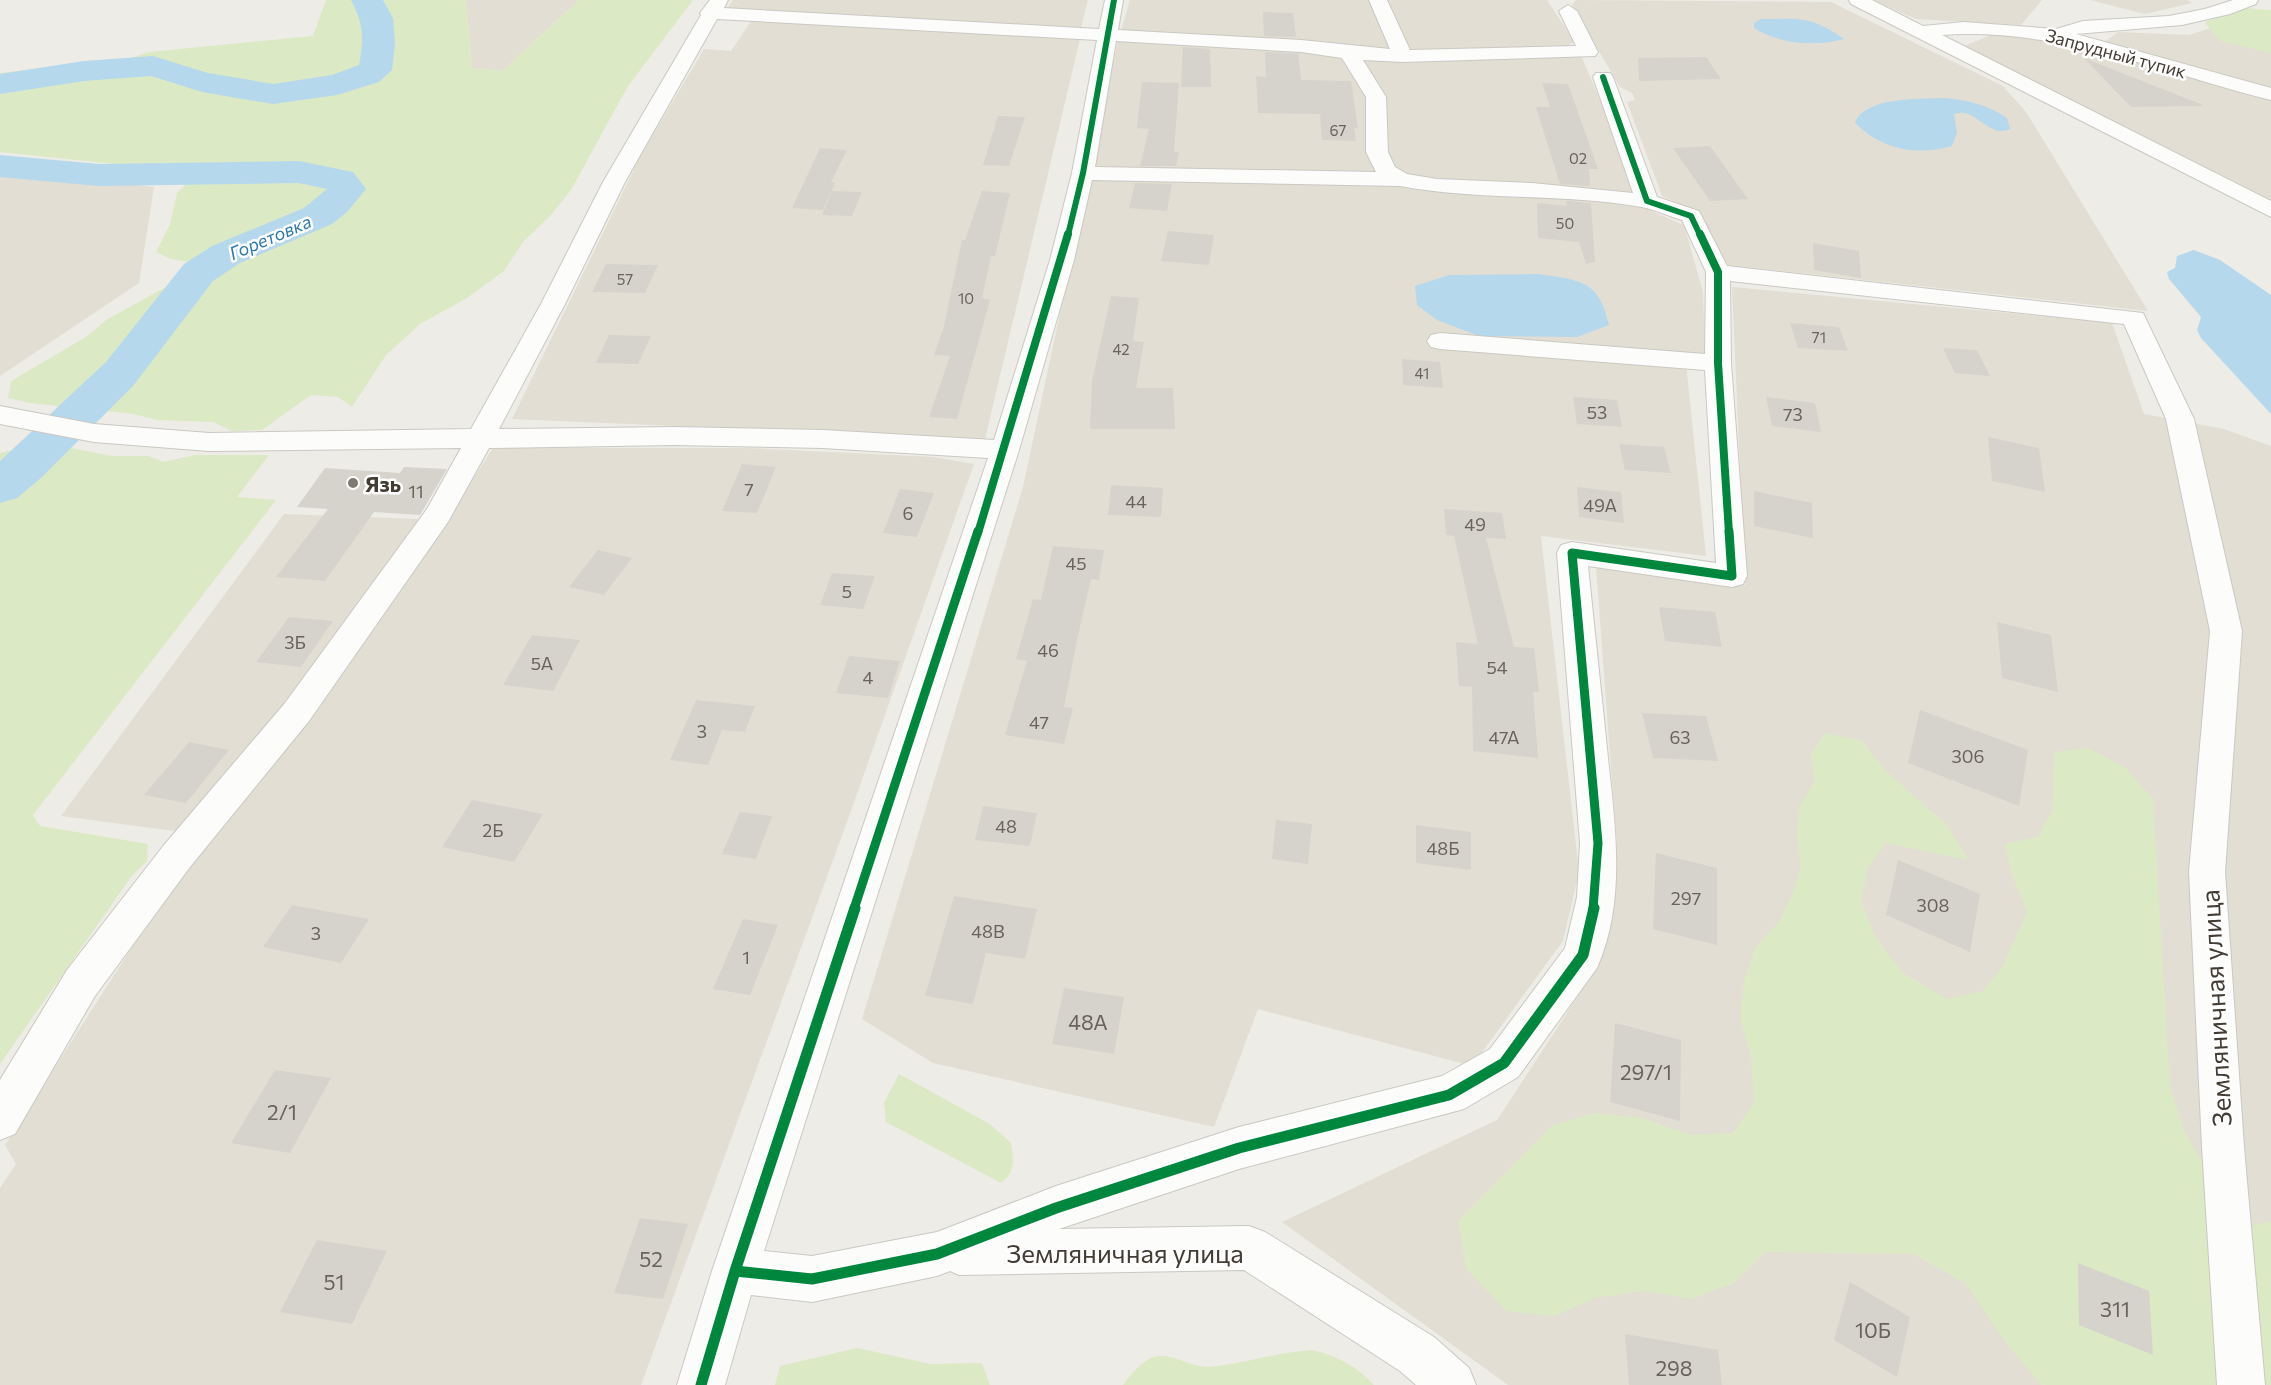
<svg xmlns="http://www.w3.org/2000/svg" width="2271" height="1385" font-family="Commissioner,sans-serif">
<rect width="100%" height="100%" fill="#eeece6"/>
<!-- residential -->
<path fill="#e3ded3" d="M466,0H579L502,71L472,68Z
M733,0H1088L1080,31L725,11Z
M1130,0H1547L1574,41L1565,49L1378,52L1324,41L1120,34Z
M1576,0L1831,2L2003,86L2026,112L2148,311L1728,265L1699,213L1662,196L1627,102L1635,100L1632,93L1620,87L1572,5Z
M1873,0H2042L2021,25L1916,19Z
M2090,0H2187L2192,3L2145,14Z
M2254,14L2271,18V90L2102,44L2118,32L2189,35Z
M752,20L1080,39L985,439L512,419L642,153L704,49L731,51Z
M1994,34L2064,42L2271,100V204L1964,46Z
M1118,41L1315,50L1581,55L1611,127L1640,206L1684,225L1703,292L1705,356L1685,354L1706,556L1541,536L1579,872L1563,941L1472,1066L1258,1009L1214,1127L933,1063L862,1019L1023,487Z
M0,168L154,187L139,283L0,376Z
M1732,287L2112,323L2144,414L2224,429L2271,446V1385H1508L1282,1222L1497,1120L1601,961L1617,848L1596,567L1745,585Z
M493,448H746L934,457L974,464L847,822L641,1385H0V1188L16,1164L5,1145L204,835L61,816L284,514L446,520Z"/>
<!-- green -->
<path fill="#dbe9c5" d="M326,0H466L472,68L502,71L579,0H693L628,86L571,190L550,216L523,242L504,271L467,298L420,324L386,355L352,407L338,397L311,395L262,430L232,431L213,422L157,420L134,414L30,403L8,398L11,381L86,337L106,320L184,277L195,263L171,259L156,252L170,224L177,193L189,181L168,164L143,167L0,152V94L58,83L91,71L0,90V73L107,60L93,71L149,52L313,36Z
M2243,8L2271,10V53L2220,41L2205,22Z
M46,443L112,456H149L163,462L196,455H269L237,497L276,500L33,815L40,826L148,844L147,861L131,877L0,1064V453Z
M1826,733L1862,741L1886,771L1948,826L1968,860L1885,843L1868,869L1861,901L1876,938L1903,973L1947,999L1983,991L2002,967L2027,912L2012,875L2005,844L2038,837L2052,811L2054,752L2088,748L2126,768L2153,799L2170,1087L2185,1132L2212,1179L2251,1226L2271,1221V1385H2041L2000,1335L1965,1283L1913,1254L1765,1252L1734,1283L1692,1299L1643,1291L1595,1298L1554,1316L1506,1311L1466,1268L1458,1221L1553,1125L1594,1113L1642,1118L1690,1135L1733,1133L1754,1102L1751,1058L1740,1017L1744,981L1755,948L1778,923L1792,895L1801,866L1796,833L1800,805L1814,782L1811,753Z
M899,1074L990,1124L1011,1143C1013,1160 1016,1172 1001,1183L886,1122L884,1103Z
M857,1348L931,1364L982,1363L990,1385H775L780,1366Z
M1313,1350C1338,1357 1356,1365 1374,1385H1123C1130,1376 1142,1360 1154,1357C1173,1352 1191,1368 1208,1367C1243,1364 1277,1352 1313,1350Z"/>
<!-- water -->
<path fill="#b5d8ed" d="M1761,19C1800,19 1811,16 1844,39C1815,47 1779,44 1754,28V23Z
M1943,98C1967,100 1986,104 2007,118L2010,129C1988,139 1976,106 1954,114L1957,133L1952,146C1916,156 1882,150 1855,123C1864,97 1919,99 1943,98Z
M2194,250L2220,260L2271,295V414L2201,338L2197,330L2201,317L2169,279L2167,272L2175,268L2177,256Z
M1537,274C1579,280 1599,279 1609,325L1577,337L1479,336L1437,320L1417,305L1415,286L1449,275Z"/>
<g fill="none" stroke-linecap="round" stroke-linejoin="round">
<!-- river -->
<path fill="#b5d8ed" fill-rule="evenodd" d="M351,0H383L393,18L395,44L392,70L379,82L337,95L273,104L202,92L151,76L84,81L0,94V74L84,61L153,56L208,73L273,84L332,75L359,65C364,39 364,24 351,0Z
M0,155L99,164L299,161L353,172L366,189L347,212L332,224L240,263L213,281L133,386L41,478L17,498L0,503V461L106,362L184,264L212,246L304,208L327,189L299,183L99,186L0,177Z"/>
</g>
<!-- building -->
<path fill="#d6d3cd" d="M1263,12L1293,13L1296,37L1264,36Z
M1183,47L1210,49L1211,87H1181Z
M1265,52L1298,54L1301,80L1351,81L1358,128H1354L1356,141L1322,140L1320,114L1258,113L1256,76L1266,77Z
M1706,57L1721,79L1639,81L1638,58Z
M2084,58L2203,105V106L2131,107Z
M1142,82L1179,83L1174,152H1179L1176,166H1140L1149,129L1137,128Z
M1542,83L1568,84L1598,169H1589L1590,186L1560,184L1536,107H1550Z
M998,116L1025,117L1009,166L983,165Z
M1710,146L1748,199L1710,201L1673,148Z
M820,148L847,150L831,182L835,183L823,210L792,208Z
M1135,183L1172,184L1167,211L1129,208Z
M832,191L862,192L852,216L822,215Z
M982,191L1010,193L995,256H991L982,298L990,300L957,419L929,417L950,356L934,355L944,326L962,240H965Z
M1566,201L1591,203L1595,262L1586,264L1579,242L1538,238L1537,203L1567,206Z
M1168,231L1214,235L1209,265L1161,261Z
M1813,243L1859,251L1861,278L1814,270Z
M606,264L658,265L645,293L592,292Z
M1111,296L1139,298L1133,341L1144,342L1136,388H1173L1175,429H1090L1092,381Z
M1790,323L1839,327L1848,351L1798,348Z
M609,335L651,336L638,364L596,363Z
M1943,348L1977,350L1990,376L1955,373Z
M1402,359L1440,362L1443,388L1403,385Z
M1573,397L1617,400L1622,427L1577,424Z
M1766,397L1815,403L1821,432L1772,426Z
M1988,437L2039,448L2045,492L1992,481Z
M1619,444L1664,447L1671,473L1625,470Z
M742,464L776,467L757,513L722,511Z
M404,467L447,469L420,515L374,512L325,581L276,577L328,509L297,507L325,468L400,473Z
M1111,485L1163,488L1161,517L1108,515Z
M1577,487L1621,492L1624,523L1579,517Z
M900,489L934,493L917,537L883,533Z
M1754,491L1812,503L1813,538L1754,526Z
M1444,509L1502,513L1506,539L1486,538L1514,647L1534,648L1539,692H1533L1538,758L1473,751L1472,687L1459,686L1456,642L1478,644L1454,536L1446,535Z
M1053,546L1104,550L1099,580L1091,579L1077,640L1064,707L1073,708L1064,744L1005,735L1027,661L1016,659L1033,599L1041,600Z
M598,550L632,558L604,595L569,587Z
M832,573L875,576L863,609L820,605Z
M1659,607L1715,612L1722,647L1665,641Z
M289,617L333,621L301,667L256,662Z
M1997,622L2051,635L2058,692L2002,678Z
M532,635L580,640L553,691L503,685Z
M849,656L900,661L888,698L836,693Z
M696,700L755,706L745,732L722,730L708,765L670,760Z
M1920,710L2028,750L2019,806L1908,763Z
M1642,713L1706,716L1718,761L1653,758Z
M189,742L229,750L186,803L144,795Z
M472,800L543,814L514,862L442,847Z
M983,806L1037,813L1030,846L975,840Z
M740,812L772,816L756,859L722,854Z
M1276,820L1312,824L1308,864L1272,859Z
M1416,825L1471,832V870L1416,863Z
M1656,853L1717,868V945L1653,929Z
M1898,860L1980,894L1970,952L1886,915Z
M954,896L1037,909L1025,959L986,953L973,1004L925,996Z
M292,905L369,919L341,963L263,947Z
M743,919L778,925L750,995L713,989Z
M1064,988L1124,997L1114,1054L1052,1044Z
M1615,1023L1681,1040L1680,1121L1610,1102Z
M275,1070L331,1078L290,1153L231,1143Z
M640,1218L688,1224L663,1299L614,1293Z
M317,1240L387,1251L352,1324L280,1312Z
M2078,1263L2149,1291L2153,1355L2079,1325Z
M1850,1282L1910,1317L1897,1377L1834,1340Z
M1625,1334L1718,1350L1722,1385H1629Z"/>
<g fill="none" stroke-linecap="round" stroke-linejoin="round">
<!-- minor casing -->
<g stroke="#cac8c2" stroke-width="2">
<path id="minor" d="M710,0H728L724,8L1099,29L1105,0H1123L1118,30L1301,40L1390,49L1369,0H1387L1410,50L1576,46L1559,11L1568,5L1577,11L1598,52L1595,56L1403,62L1363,60L1386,97L1388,152L1395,167L1407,174L1437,179L1532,183L1633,193L1593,77L1596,73H1610L1613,77L1657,197L1699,211L1727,266L2143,313L2194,419L2242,631L2225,872L2244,1147L2265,1385H2217L2202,1147L2189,872L2210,631L2166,419L2124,324L1730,281L1731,363L1747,576L1743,584L1732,587L1588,566C1594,624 1600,681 1606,738C1613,813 1629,896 1597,968L1518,1077L1464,1109L1239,1169L1059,1229L1249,1226L1265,1232L1434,1337L1469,1368L1476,1385H1416L1400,1371L1244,1270L959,1275L950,1271L937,1276L812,1302L751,1295L725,1385H677L712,1271L988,458L823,448L674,445L489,448L448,522L309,721L190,867L95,996L15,1134L0,1140V1080L67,970L164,845L285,703L427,509L461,448L209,451L94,442L0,424V406L94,424L209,433L471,429L541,304L603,182L701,15L700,13ZM717,19L1097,40L1072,173L1050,260L994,440L823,430L674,427L499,429L565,304L625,182ZM1116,41L1301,52L1342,58L1366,97V152L1376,172L1095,167ZM1092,180L1400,186C1480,201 1562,193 1642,207C1656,210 1669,216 1682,220L1706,272L1705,354L1440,333L1431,335L1427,341L1431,347L1440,349L1705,370L1716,563L1572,542L1561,545L1557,553L1580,843L1577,897L1565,948L1490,1049L1442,1076L1239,1127L1056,1186L937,1232L812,1256L764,1251L1019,450L1074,260Z
M1849,0H1872L1923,26L1964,22L2056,29L2083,21L2169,16L2205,9L2233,0H2258L2256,4L2230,14L2182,25L2076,34L2271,88V100C2163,73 2056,27 1942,35L2271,201V217L1851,4Z"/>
</g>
<!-- minor -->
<use href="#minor" fill="#fcfcfb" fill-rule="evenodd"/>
<!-- cycleway-far3 casing -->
<g stroke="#fff" stroke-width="8">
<path id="cycleway-far3" d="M1603,77L1647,201L1691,216L1700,235
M1068,235L1083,173L1114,0"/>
</g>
<!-- cycleway-far2 casing -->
<g stroke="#fff" stroke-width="10">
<path id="cycleway-far2" d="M1700,234L1718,272V363L1729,533
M978,533L1068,234"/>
</g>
<!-- cycleway-far1 casing -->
<g stroke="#fff" stroke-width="13">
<path id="cycleway-far1" d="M854,909L978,531
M1593,909L1598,843L1572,553L1732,576L1729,531"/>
</g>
<!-- cycleway casing -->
<g stroke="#fff" stroke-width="15">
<path id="cycleway" d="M735,1271L812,1279L937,1254L1056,1208L1239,1148L1449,1095L1504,1063L1583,955L1594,908
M701,1385L735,1271L855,908"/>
</g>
<!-- cycleway-far3 -->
<use href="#cycleway-far3" stroke="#00873e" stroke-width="6"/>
<!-- cycleway-far2 -->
<use href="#cycleway-far2" stroke="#00873e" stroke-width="8"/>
<!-- cycleway-far1 -->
<use href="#cycleway-far1" stroke="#00873e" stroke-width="9"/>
<!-- cycleway -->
<use href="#cycleway" stroke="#00873e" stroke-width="11"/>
</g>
<!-- markers -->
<circle fill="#7f7a72" stroke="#fff" stroke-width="2" cx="353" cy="483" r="6"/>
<g text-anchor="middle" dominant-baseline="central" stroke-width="5" stroke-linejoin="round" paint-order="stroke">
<!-- far-number labels -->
<g font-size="15" fill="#69635b">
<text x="1338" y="130">67</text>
<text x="1578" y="158">02</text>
<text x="1565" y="223">50</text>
<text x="625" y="279">57</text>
<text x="966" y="298">10</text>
<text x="1819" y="337">71</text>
<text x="1121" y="349">42</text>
<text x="1422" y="373">41</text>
</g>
<!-- far-street labels -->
<g font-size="18" fill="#433c33" stroke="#fff">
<text transform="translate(2116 53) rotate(15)">Запрудный тупик</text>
</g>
<!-- far-water labels -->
<g font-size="18" font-style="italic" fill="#2c79af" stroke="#fff">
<text transform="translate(270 237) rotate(-23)">Горетовка</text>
</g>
<!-- number labels -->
<g font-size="18" fill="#69635b">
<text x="1597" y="412">53</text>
<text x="1793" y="414">73</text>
<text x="749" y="489">7</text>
<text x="416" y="491">11</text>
<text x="1136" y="501">44</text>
<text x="1600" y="505">49А</text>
<text x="908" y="513">6</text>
<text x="1475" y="524">49</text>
<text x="1076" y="563">45</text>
<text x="847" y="591">5</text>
<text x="295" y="642">3Б</text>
<text x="1048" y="650">46</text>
<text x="542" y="663">5А</text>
<text x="1497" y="667">54</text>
<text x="868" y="677">4</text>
<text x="1039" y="722">47</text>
<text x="702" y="731">3</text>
<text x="1504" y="737">47А</text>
<text x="1680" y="737">63</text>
<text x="1968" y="756">306</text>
<text x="1006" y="826">48</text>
<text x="493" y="830">2Б</text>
<text x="1443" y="848">48Б</text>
<text x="1686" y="898">297</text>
<text x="1933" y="905">308</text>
<text x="988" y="931">48В</text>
<text x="316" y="933">3</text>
<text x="746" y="957">1</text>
</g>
<!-- poi labels -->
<g font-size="21" font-weight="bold" fill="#433c33" stroke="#fff" text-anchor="start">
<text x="365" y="483">Язь</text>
</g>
<!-- near-number labels -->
<g font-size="21" fill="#69635b">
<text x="1088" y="1021">48А</text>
<text x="1646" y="1071">297/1</text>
<text x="282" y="1111">2/1</text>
<text x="651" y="1258">52</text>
<text x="334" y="1281">51</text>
<text x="2115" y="1308">311</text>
<text x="1873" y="1329">10Б</text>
<text x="1674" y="1367">298</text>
</g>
<!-- near-street labels -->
<g font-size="26" fill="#433c33" stroke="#fff">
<text transform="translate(2215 1008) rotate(-93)">Земляничная улица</text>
<text x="1125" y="1252">Земляничная улица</text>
</g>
</g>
</svg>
